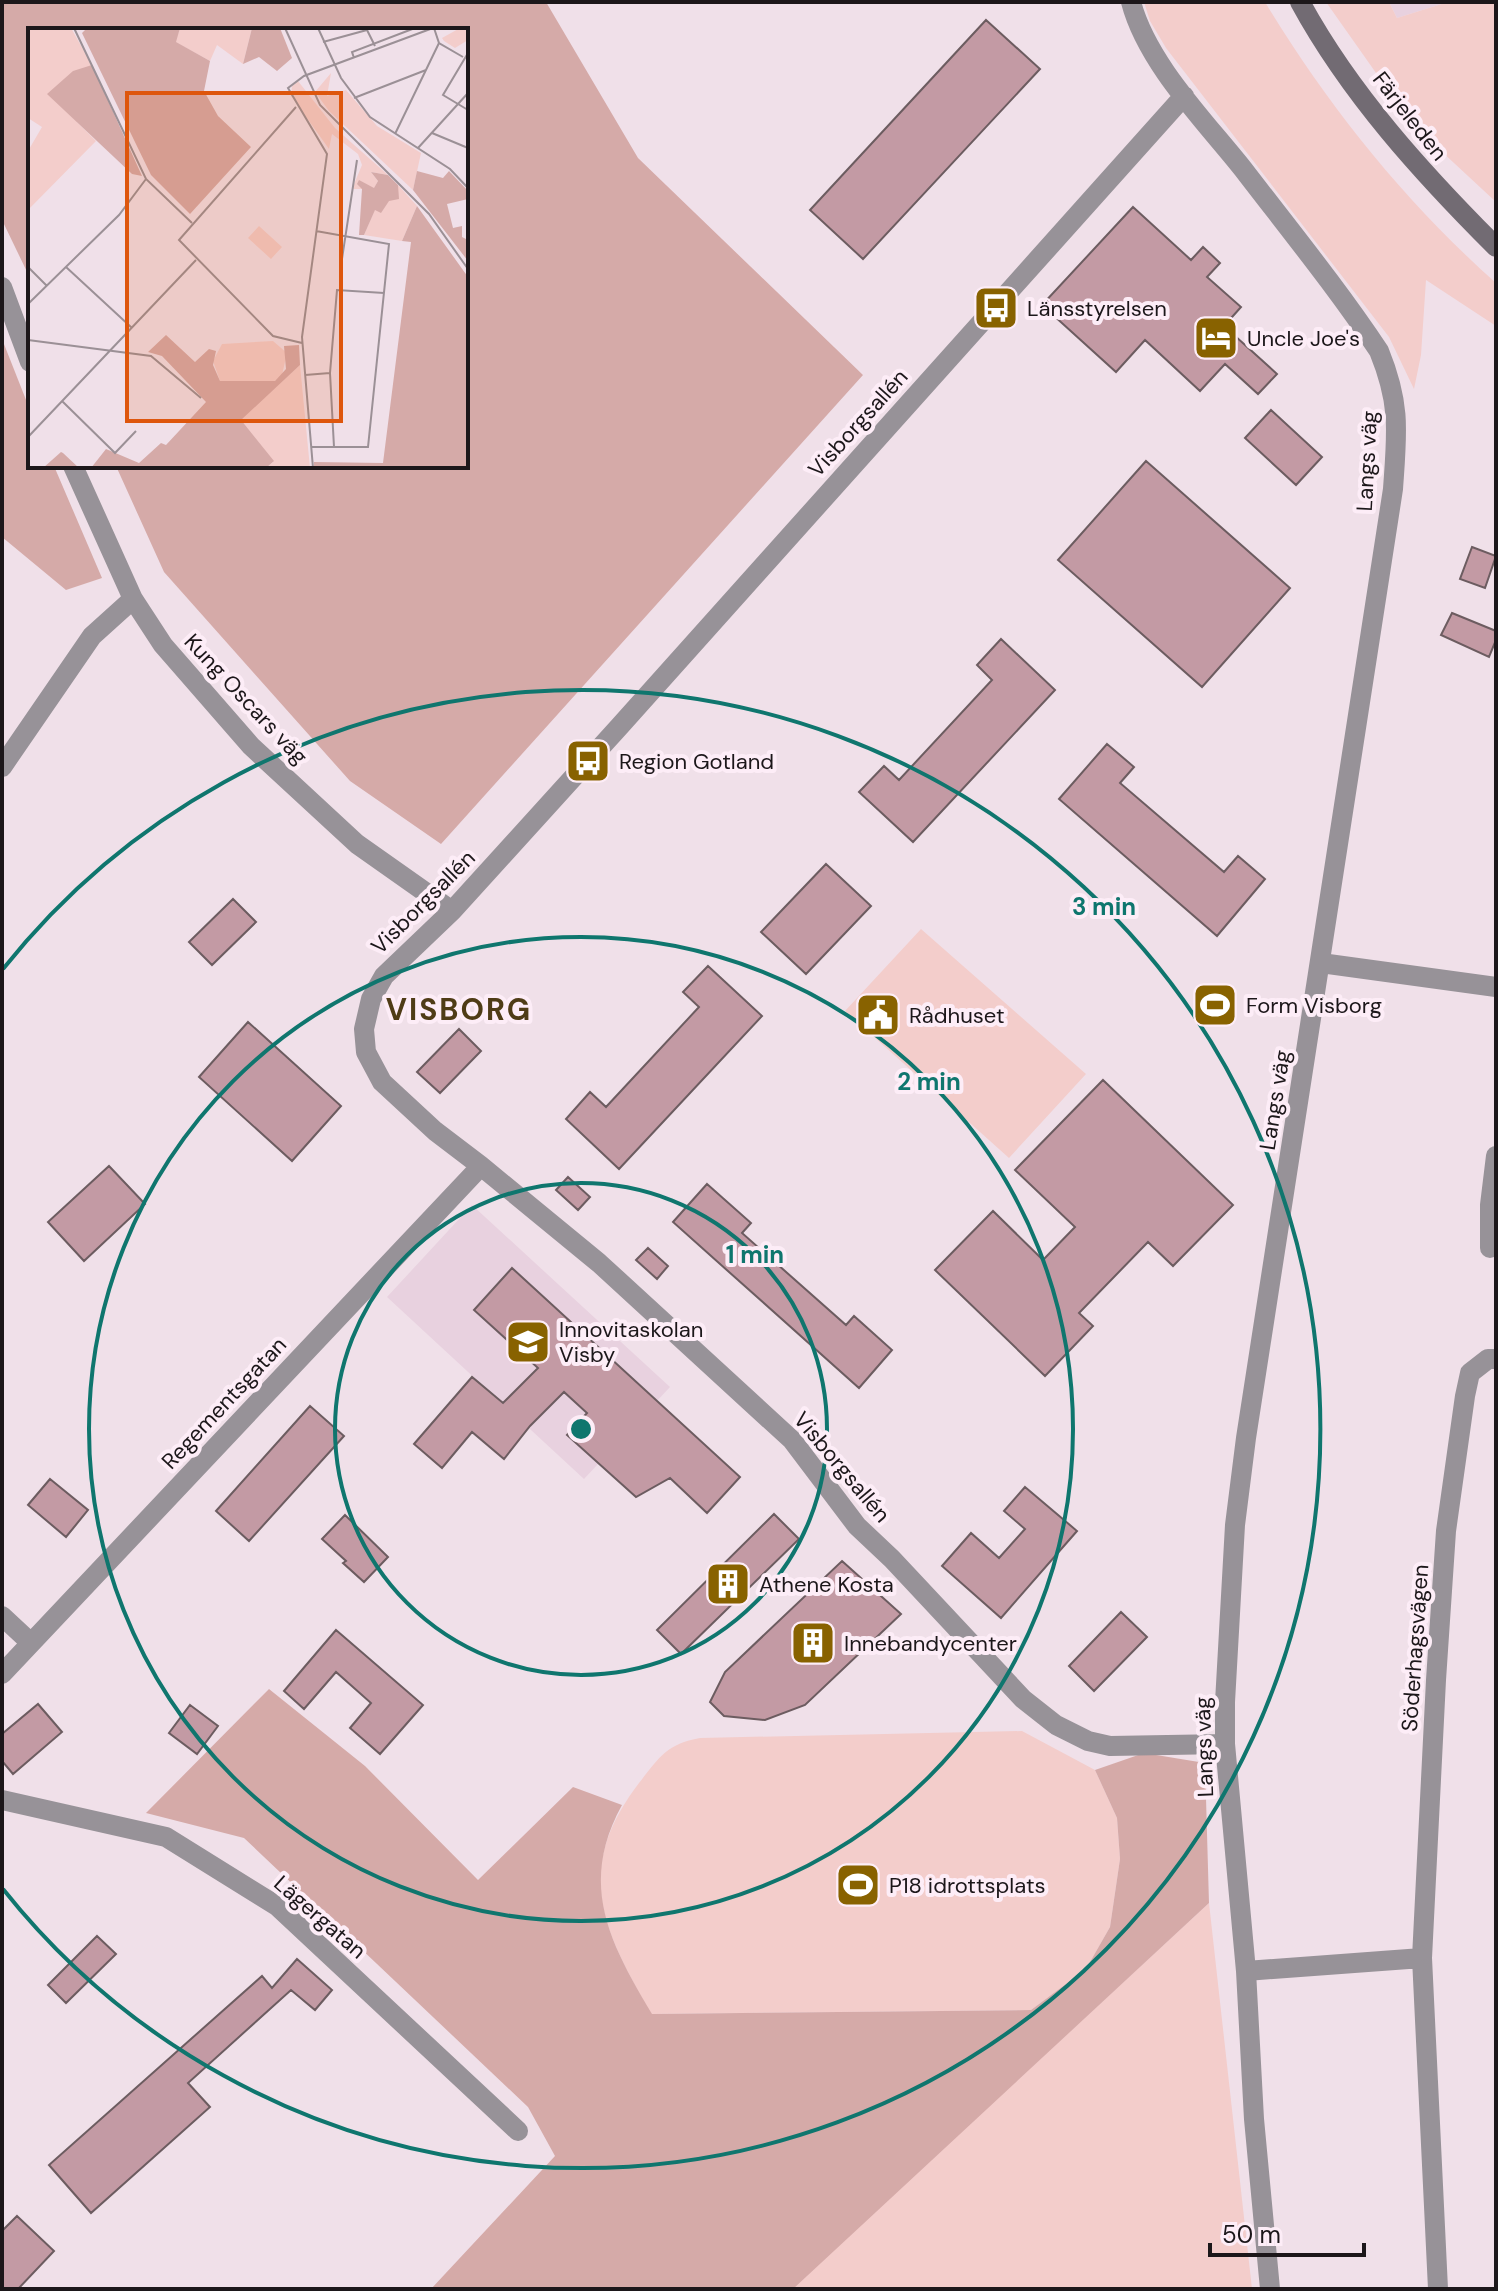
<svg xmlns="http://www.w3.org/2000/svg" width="1498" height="2291" font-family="'DM Sans',sans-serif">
<rect width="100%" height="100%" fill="#f0e0e9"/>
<!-- built -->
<path fill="#e8d1df" d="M1389,2H1448L1397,18Z
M472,1205L670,1387L584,1479L387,1297Z"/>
<!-- green -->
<path fill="#f3cdcb" d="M1144,2H1265C1328,106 1405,202 1496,283V326L1426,280L1421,355L1414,389L1389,337L1166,48L1150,21Z
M1326,2H1389L1397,18L1448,2H1496V202L1412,124Z
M921,929L1086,1074L1009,1158L845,1011Z
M1022,1731L1095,1770L1117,1818L1120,1859L1110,1927L1086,1969L1031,2010L651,2014C603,1929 572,1871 639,1783C659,1758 666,1744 700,1738Z
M1209,1903L1252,2289H793L792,2288Z"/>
<!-- forest -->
<path fill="#d5aaa8" d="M2,2H546L638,158L863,375L441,844L350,781L164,572L116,466H466V30H30V278L2,220Z
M2,339L30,410V466H54L102,578L66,590L2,537Z
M269,1689L365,1766L478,1880L573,1787L622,1805C578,1885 610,1943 652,2014L1031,2010L1086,1969L1110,1927L1120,1859L1117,1818L1095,1770L1144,1753L1205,1763L1209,1903L793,2289H431L555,2156L528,2107L244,1838L146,1813Z"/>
<!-- building -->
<path fill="#c39aa4" stroke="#6c5c60" stroke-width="2" d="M986,20L1040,69L863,259L810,210Z
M1133,207L1191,260L1203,247L1220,263L1207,277L1241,307L1224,326L1277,374L1258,394L1225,364L1200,391L1145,340L1116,372L1042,305Z
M1271,410L1322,457L1296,485L1245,438Z
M1146,461L1290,588L1202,687L1058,560Z
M1472,547L1496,556L1485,588L1460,579Z
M1452,613L1496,631V640L1489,657L1441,635Z
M1001,639L1055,690L913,842L859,792L884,766L899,780L992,680L977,665Z
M1107,744L1134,767L1120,783L1224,872L1238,856L1265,879L1217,936L1059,799Z
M826,864L871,906L806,974L761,932Z
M233,899L256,922L212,965L189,942Z
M708,966L762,1016L619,1169L566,1119L590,1092L606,1107L699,1007L683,992Z
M248,1022L341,1106L292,1161L199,1077Z
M459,1029L481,1051L440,1093L417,1072Z
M1103,1080L1233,1205L1173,1266L1148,1242L1079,1313L1093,1326L1045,1376L935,1270L993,1211L1043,1260L1075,1227L1015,1170Z
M109,1166L145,1204L84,1261L48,1222Z
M568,1177L590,1197L578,1210L556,1190Z
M707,1184L751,1223L742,1233L846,1325L854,1316L892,1350L859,1388L673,1222Z
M648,1248L668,1266L657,1279L636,1260Z
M512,1268L740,1477L707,1513L670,1478L636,1497L567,1435L587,1413L564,1392L530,1426L504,1459L472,1432L442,1468L414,1444L472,1377L503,1403L538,1368L474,1310Z
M310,1406L344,1436L249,1541L216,1511Z
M50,1479L88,1510L66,1537L28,1505Z
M1025,1487L1077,1531L1001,1618L942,1566L971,1533L999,1558L1025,1529L1004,1511Z
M774,1514L799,1539L681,1654L657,1630Z
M345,1515L388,1557L364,1582L343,1563L346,1561L322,1539Z
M842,1561L901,1614L805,1705L765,1720L724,1716L710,1702L725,1672Z
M1121,1612L1147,1637L1094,1691L1069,1666Z
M336,1630L423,1705L380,1754L350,1728L371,1703L336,1672L304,1709L284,1691Z
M38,1704L62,1732L13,1774L2,1761V1734Z
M190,1705L218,1726L197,1754L169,1733Z
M97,1936L116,1954L66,2003L48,1985Z
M297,1959L332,1990L315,2010L291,1990L188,2083L210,2107L91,2213L49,2165L262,1976L272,1988Z
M17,2216L54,2251L18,2289H2V2231Z"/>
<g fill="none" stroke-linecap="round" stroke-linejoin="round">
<!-- minor -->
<path stroke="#979298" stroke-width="20" d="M1131,2C1147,63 1204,120 1243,169C1289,229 1337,288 1379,351C1401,405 1397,432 1393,489L1246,1438L1235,1525L1225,1702V1744L1246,1971L1254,2119L1270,2289
M1184,96L619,727L452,911L384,976L371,999L364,1029L366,1052L382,1082L435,1131L481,1166L599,1263L792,1440L857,1526L892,1559L1023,1699L1056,1725L1088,1741L1110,1746L1225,1744
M2,287L30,362
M73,466L133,599L163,645L251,746L357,844L452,911
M2,767L92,636L133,599
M1321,963L1496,987
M1490,1248V1205L1496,1156
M2,1616L31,1643
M2,1674L481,1166
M2,1800L166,1837L277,1906L518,2131
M1246,1971L1422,1958
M1438,2289L1422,1958L1436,1680L1446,1531L1465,1396L1470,1373L1488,1359H1496"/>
<!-- secondary -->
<path stroke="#726b73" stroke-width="20" d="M1300,2C1350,94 1423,174 1496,247"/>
</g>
<!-- distance rings -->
<g fill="none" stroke="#0f766e" stroke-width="4">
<circle cx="581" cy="1429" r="246"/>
<circle cx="581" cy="1429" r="492"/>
<path d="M3 969A739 739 0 1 1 3 1889"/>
</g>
<!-- icons -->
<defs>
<g id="bus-square" transform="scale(2.3)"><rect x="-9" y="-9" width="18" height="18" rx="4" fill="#886200" stroke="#fdedf7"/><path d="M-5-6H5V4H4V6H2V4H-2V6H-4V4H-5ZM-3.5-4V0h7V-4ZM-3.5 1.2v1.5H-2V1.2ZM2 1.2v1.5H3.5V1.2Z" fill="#fff"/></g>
<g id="hotel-square" transform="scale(2.3)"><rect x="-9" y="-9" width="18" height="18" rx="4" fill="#886200" stroke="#fdedf7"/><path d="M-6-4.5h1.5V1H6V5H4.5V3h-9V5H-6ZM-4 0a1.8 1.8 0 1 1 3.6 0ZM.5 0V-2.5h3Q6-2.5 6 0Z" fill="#fff"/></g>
<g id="stadium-square" transform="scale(2.3)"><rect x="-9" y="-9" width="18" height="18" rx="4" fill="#886200" stroke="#fdedf7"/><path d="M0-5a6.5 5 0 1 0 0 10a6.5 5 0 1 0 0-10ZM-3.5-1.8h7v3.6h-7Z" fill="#fff"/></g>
<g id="civic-square" transform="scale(2.3)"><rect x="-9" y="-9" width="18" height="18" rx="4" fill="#886200" stroke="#fdedf7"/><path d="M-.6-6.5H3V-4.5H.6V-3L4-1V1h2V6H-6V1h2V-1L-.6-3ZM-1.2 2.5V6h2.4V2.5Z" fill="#fff"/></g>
<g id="school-square" transform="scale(2.3)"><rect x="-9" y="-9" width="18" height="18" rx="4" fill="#886200" stroke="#fdedf7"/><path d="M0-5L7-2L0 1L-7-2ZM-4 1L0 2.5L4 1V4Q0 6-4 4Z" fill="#fff"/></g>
<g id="building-square" transform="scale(2.3)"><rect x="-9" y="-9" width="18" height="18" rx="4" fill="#886200" stroke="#fdedf7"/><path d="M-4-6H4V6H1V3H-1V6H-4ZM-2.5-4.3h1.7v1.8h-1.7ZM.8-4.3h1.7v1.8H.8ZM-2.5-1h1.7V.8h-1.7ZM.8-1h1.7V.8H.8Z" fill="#fff"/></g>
</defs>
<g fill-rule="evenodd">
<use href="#bus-square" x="996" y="308"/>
<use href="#hotel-square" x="1216" y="338"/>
<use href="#bus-square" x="588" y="761"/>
<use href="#stadium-square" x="1215" y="1005"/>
<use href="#civic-square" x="878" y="1015"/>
<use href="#school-square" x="528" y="1342"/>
<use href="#building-square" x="728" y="1584"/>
<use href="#building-square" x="813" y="1643"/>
<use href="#stadium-square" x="858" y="1885"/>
</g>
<g text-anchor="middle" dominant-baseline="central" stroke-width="8" stroke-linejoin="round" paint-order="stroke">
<!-- street labels -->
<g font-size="22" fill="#1c171a" stroke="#fdedf7">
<text transform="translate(1410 116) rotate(52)">Färjeleden</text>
<text transform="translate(858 423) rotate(-48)">Visborgsallén</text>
<text transform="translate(1367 461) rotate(-87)">Langs väg</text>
<text transform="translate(246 699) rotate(47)">Kung Oscars väg</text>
<text transform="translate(423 902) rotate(-45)">Visborgsallén</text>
<text transform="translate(1275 1100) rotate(-81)">Langs väg</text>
<text transform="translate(224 1403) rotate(-47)">Regementsgatan</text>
<text transform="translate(842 1467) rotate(50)">Visborgsallén</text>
<text transform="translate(1415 1648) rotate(-86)">Söderhagsvägen</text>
<text transform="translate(1204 1747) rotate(-92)">Langs väg</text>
<text transform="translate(320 1917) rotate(41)">Lägergatan</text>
</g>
<!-- poi labels -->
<g font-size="22" fill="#1c171a" stroke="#fdedf7" text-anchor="start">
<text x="1027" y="308">Länsstyrelsen</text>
<text x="1247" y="338">Uncle Joe's</text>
<text x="619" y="761">Region Gotland</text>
<text x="1246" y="1005">Form Visborg</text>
<text x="909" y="1015">Rådhuset</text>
<text x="559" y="1329">Innovitaskolan<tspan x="559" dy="25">Visby</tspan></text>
<text x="759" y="1584">Athene Kosta</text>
<text x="844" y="1643">Innebandycenter</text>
<text x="889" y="1885">P18 idrottsplats</text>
</g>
<!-- district labels -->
<g font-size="30" font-weight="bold" letter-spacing="2" fill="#4f3c16" stroke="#fdedf7">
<text x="459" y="1009">VISBORG</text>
</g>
</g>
<!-- overview -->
<g transform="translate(28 28)">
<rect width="440" height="440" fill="#f0e0e9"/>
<path d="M0,0H43L64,37L49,94L68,113L0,182V123L14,99L0,90ZM152,0H224L215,36L189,17L182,33L147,14ZM432,0H440V12L427,20L416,13L414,10ZM303,45L299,68L318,62L349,98L393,125L385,162L301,83L287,64ZM270,53L307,100L360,147L343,144L350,153L346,161H324L334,137L330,126L304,106L301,121L263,68L264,58ZM370,157L389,178L374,213L336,207L347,181L353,184ZM231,198L254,219L243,231L220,210ZM245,313L259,325L254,347L247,353H192L185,333L194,316ZM272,337L282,440H238L245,434L212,392Z" fill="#f3cdcb"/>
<path d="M59,0H152L148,14L182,33L176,63L190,88L223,119L162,186L123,147L54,5ZM224,0H252L264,30L249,43L231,29L215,36ZM64,37L114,148L104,146L19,66L45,43ZM389,143L415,150L421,143L440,163V171L419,176L425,200L434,198V209L440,212V233L385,162ZM343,144L360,147L370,157L371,171L361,173L353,185L347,182L336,207H331L334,161L329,156L331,152L346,160L350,153ZM389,178L440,249V440H286V434L355,435L383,214L374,213ZM138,307L167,334L181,321L188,323L185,337L192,353H247L258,341L256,318L271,317L272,337L213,392L246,433L238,440H63L78,421L111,435L133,415L138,417L178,374L134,328L120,324ZM33,424L35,425L51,440H15Z" fill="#d5aaa8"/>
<path fill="none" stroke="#9b9096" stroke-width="2" d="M46,0L118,151L164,195M257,0L292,77L401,186L440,241M290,0L313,50L342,89L422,141L440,160M406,0L411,15L435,29M295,14L339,2L347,18M440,25L415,67L440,82M326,30L324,24L387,0M326,70L398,42M268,79L151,212L245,308L274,315M404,105L440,120M367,106L411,15M390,120L440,65M0,239L19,258M38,239L104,300M312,244L329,132M0,276L91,187L118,151M0,312L123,328L173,370M277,347L302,345M34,373L87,425L108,403M0,409L168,232M283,419H340L361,216L288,203M306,419L302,345L309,262L356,265M285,440L274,309L299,126L260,60L276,48L405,0"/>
<path fill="#de560d" fill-opacity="0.15" stroke="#de560d" stroke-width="4" d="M99,65H313V393H99Z"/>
<rect width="440" height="440" fill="none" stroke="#1c171a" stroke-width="4"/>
</g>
<circle cx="581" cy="1429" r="12" fill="#0f766e" stroke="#fdedf7" stroke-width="4"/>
<g font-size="24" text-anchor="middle" font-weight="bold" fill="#0f766e" stroke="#fdedf7" stroke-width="8" stroke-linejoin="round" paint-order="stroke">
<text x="1104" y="915">3 min</text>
<text x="929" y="1090">2 min</text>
<text x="755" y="1263">1 min</text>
</g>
<!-- border -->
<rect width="1498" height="2291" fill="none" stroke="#1c171a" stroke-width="8"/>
<!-- scale -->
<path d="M1210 2243v12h154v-12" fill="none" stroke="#1c171a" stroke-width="4"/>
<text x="1222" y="2243" font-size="24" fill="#1c171a" stroke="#fdedf7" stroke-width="6" paint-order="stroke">50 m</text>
</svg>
